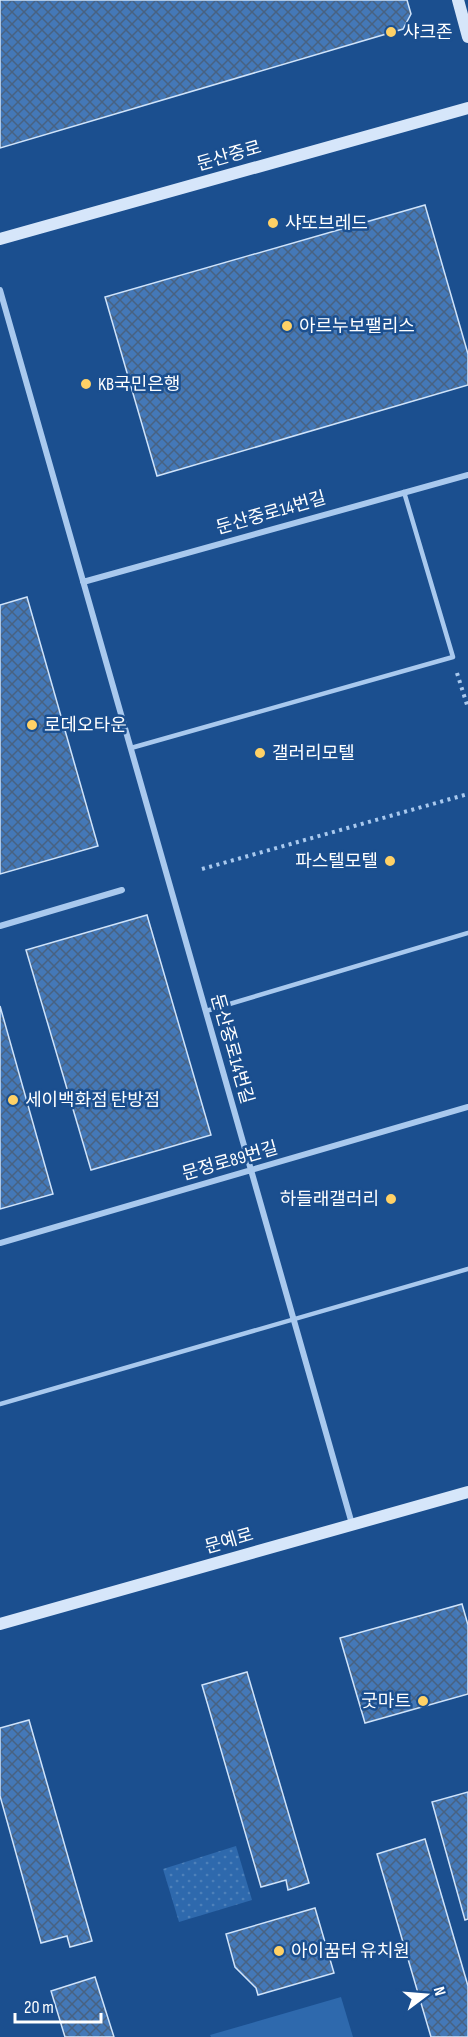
<svg xmlns="http://www.w3.org/2000/svg" width="468" height="2037" font-family="'Sofia Sans Condensed','Noto Sans KR',sans-serif">
<defs>
<pattern id="park-dots" width="8" height="8" patternUnits="userSpaceOnUse" patternTransform="scale(1.5)"><rect width="8" height="8" fill="#2e69ad"/><path d="M2 2h.1M6 6h.1" fill="none" stroke="#4d80b9" stroke-width="1.8" stroke-linecap="round"/></pattern>
<pattern id="building-cross-hatch" width="8" height="8" patternUnits="userSpaceOnUse" patternTransform="scale(1.5)"><rect width="8" height="8" fill="#4478b7"/><path d="M0 0l8 8M0 8l8-8" fill="none" stroke="#486282"/></pattern>
</defs>
<rect width="100%" height="100%" fill="#1b4f8f"/>
<!-- grass -->
<path fill="#2e69ad" d="M341,1997L353,2037H211L210,2035Z"/>
<!-- park -->
<path fill="url(#park-dots)" d="M236,1846L252,1900L179,1922L163,1869Z"/>
<!-- building -->
<path fill="url(#building-cross-hatch)" stroke="#cfe3fa" stroke-width="1.5" d="M0,0H407L411,14L403,29L0,148Z
M425,205L468,354V385L157,476L105,297Z
M27,597L98,846L0,874V605Z
M147,915L211,1135L91,1170L26,950Z
M0,1006L53,1194L0,1209Z
M462,1604L468,1625V1694L365,1723L340,1638Z
M247,1672L309,1883L288,1890L286,1880L261,1887L202,1685Z
M29,1720L92,1941L70,1947L67,1936L41,1943L0,1796V1728Z
M468,1792V1919L465,1920L432,1802Z
M425,1839L468,1986V2037H431L377,1854Z
M315,1908L334,1973L258,1995L256,1988L235,1967L226,1934Z
M95,1977L114,2037H65L51,1991Z"/>
<g fill="none" stroke-linecap="round" stroke-linejoin="round">
<!-- path -->
<path stroke="#a9c9ee" stroke-width="4" stroke-dasharray="3 4.5" stroke-linecap="butt" d="M457,673L468,708
M202,869L468,794"/>
<!-- lane -->
<path stroke="#a9c9ee" stroke-width="4.5" d="M131,748L453,657L404,492
M206,1011L468,933
M0,1404L468,1269"/>
<!-- street -->
<path stroke="#a9c9ee" stroke-width="6" d="M0,290L352,1524
M83,582L468,475
M0,926L122,890
M0,1243L468,1107"/>
<!-- secondary -->
<path stroke="#d6e6fa" stroke-width="12" d="M458,0L468,37
M0,239L468,108
M0,1624L468,1492"/>
</g>
<!-- markers -->
<g fill="#ffd166" stroke="#1b4f8f" stroke-width="2">
<circle cx="391" cy="32" r="6"/>
<circle cx="273" cy="223" r="6"/>
<circle cx="287" cy="326" r="6"/>
<circle cx="86" cy="384" r="6"/>
<circle cx="32" cy="725" r="6"/>
<circle cx="260" cy="753" r="6"/>
<circle cx="390" cy="861" r="6"/>
<circle cx="13" cy="1100" r="6"/>
<circle cx="391" cy="1199" r="6"/>
<circle cx="423" cy="1701" r="6"/>
<circle cx="279" cy="1951" r="6"/>
</g>
<g text-anchor="middle" dominant-baseline="central" stroke-width="5" stroke-linejoin="round" paint-order="stroke">
<!-- poi labels -->
<g font-size="18" fill="#fff" stroke="#1b4f8f" text-anchor="start">
<text x="403" y="32">샤크존</text>
<text x="285" y="223">샤또브레드</text>
<text x="299" y="326">아르누보팰리스</text>
<text x="98" y="384">KB국민은행</text>
<text x="44" y="725">로데오타운</text>
<text x="272" y="753">갤러리모텔</text>
<text x="378" y="861" text-anchor="end">파스텔모텔</text>
<text x="25" y="1100">세이백화점 탄방점</text>
<text x="379" y="1199" text-anchor="end">하들래갤러리</text>
<text x="411" y="1701" text-anchor="end">굿마트</text>
<text x="291" y="1951">아이꿈터 유치원</text>
</g>
<!-- street labels -->
<g font-size="18" fill="#fff" stroke="#1b4f8f">
<text transform="translate(229 156) rotate(-16)">둔산중로</text>
<text transform="translate(271 513) rotate(-16)">둔산중로14번길</text>
<text transform="translate(232 1049) rotate(74)">둔산중로14번길</text>
<text transform="translate(230 1161) rotate(-16)">문정로89번길</text>
<text transform="translate(229 1541) rotate(-16)">문예로</text>
</g>
</g>
<!-- north arrow -->
<g transform="translate(426 1995) rotate(74)" stroke="#1b4f8f" stroke-width="4.5" paint-order="stroke">
<path d="M0-4.5L10 22L0 15L-10 22Z" fill="#ffffff"/>
<text y="-9" font-size="16" font-weight="bold" text-anchor="middle" fill="#ffffff">N</text>
</g>
<!-- scale -->
<path d="M15 2013v9h86v-9" fill="none" stroke="#ffffff" stroke-width="3"/>
<text x="24" y="2013" font-size="18" fill="#ffffff" stroke="#1b4f8f" stroke-width="4.5" paint-order="stroke">20 m</text>
</svg>
